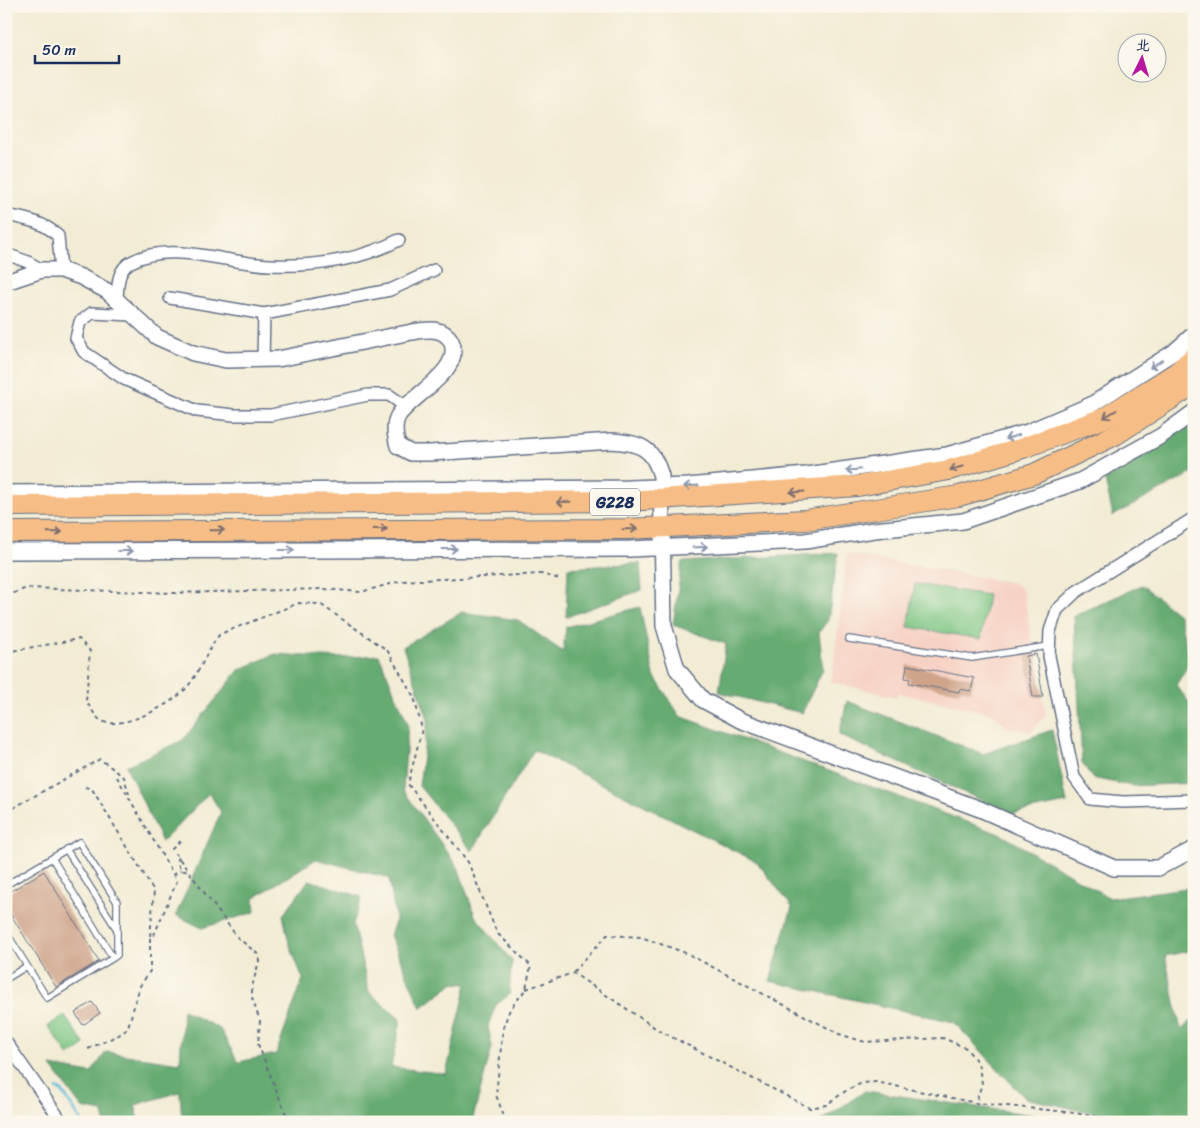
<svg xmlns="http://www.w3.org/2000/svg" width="1200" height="1128" font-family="Sriracha,'LXGW WenKai TC',sans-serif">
<rect width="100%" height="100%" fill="#fbf7ec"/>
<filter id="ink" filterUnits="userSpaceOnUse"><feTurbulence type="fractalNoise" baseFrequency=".02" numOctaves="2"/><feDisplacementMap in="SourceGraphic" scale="10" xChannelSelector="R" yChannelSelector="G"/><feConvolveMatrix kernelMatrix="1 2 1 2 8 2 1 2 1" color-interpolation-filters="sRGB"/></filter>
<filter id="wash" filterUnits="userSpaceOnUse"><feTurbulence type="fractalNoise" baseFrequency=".0096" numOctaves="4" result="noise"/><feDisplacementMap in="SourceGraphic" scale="20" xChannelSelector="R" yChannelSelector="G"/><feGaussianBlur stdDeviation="1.12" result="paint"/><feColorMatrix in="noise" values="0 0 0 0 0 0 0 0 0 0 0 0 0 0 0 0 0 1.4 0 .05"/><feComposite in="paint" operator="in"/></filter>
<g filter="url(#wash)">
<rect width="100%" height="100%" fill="#f2ecd4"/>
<!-- built -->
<path fill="#f6d2c4" d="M847,554L1014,583L1023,590L1046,716L1031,732L1006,727L994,714L898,693L896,697L831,682Z"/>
<!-- green -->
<path fill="#7ec683" stroke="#4c7a70" d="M915,584L988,595L981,639L908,627Z
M64,1015L85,1045L69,1056L48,1026Z"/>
<!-- forest -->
<path fill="#66ab71" stroke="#406d68" d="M1194,416V472L1113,516L1105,480Z
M838,553L828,620L819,632L823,669L802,713L719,692L726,644L673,625L682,562Z
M640,563L642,590L566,617L568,568Z
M1142,585L1179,615L1190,662L1176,685L1194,709V783L1132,786L1092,778L1082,762L1074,616Z
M640,607L654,676L680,716L1002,835L1110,898L1194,887V950L1165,956L1181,1030L1194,1018V1122H1136L1025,1098L954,1022L770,981L792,907L757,862L534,750L472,851L419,786L428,719L403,647L462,612L518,620L563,652L566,627Z
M275,654L338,658L379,655L408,724L403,790L458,867L475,916L512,961L509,995L496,1005L488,1026L492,1047L472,1122H182L180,1092L135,1105L139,1122H105L103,1112L82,1108L51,1066L91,1073L106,1052L180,1063L183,1010L220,1029L238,1062L276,1054L303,979L289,943L283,915L309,880L362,897L353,924L369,992L401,1020L391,1067L446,1074L467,984L453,983L421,1008L390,935L396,920L389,878L316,859L254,898L255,912L202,928L176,915L221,812L209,793L162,842L126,766L183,740L239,670Z
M847,701L983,754L1052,730L1067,803L1011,814L839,735Z
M865,1091L1083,1122H820Z"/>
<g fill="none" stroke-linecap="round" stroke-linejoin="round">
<!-- stream -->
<path stroke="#5ebddc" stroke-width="3" d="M57,1089L62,1091L82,1122"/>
</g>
<g id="blocks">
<!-- building -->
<path fill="#cfa48b" d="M1036,654L1043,697H1033L1026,656Z
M907,665L974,678L971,691L960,689L959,692L909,683L910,679L905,678Z
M44,871L99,961L56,987L6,907V894Z
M92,1002L100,1013L83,1025L75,1013Z"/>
</g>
</g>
<g filter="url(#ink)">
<use href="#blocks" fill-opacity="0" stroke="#667187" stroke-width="1"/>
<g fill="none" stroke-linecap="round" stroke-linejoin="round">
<!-- service casing -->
<g stroke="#667187" stroke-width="8">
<path id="service" d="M849,639L972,658L1049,646
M66,849L116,928
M52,858L79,842L117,902V955L113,958
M6,885L52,858L113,958L47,998L6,932
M6,979L27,966"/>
</g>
<!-- minor casing -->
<g stroke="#667187" stroke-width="14">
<path id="minor" d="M6,215C26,219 44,222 58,236L61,270
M6,254L28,262L42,270
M170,298L264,314L390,290L434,270
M117,299C118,285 117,270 131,262C170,240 228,264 270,265C315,267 358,261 399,240
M133,315L92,313L80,322L76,338L84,352L124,379L197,411L234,415H271L368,395H389L405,406
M263,360L264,314
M1194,518L1076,592L1057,610L1050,631L1049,656L1074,777L1090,799L1123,802L1194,800
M6,1042L62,1122"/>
</g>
<!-- tertiary casing -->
<g stroke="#667187" stroke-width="18">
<path id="tertiary" d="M6,282L42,270H61L81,277L107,291L157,337L193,353L226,360L278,359L412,332C425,330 443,326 451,341C465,370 411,395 398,416C393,425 395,436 398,446L411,453H430L612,441C641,443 653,448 661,476L664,626L677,669L703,700L740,720L980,809L1114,868H1158L1194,849
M6,493L628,488L688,486L806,475L947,455L1028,432L1091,405L1174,352L1194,334
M6,551L630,549L805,541L874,530L963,521L1080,481L1161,436L1194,412"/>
</g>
<!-- trunk casing -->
<g stroke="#667187" stroke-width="22">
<path id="trunk" d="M6,506L627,501L858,486L949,470L1023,448L1104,418L1176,373L1194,357
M6,532L627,529L805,520L959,496L1034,474L1115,435L1194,384"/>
</g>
<!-- path -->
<path stroke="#667187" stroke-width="2" stroke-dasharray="4 4" stroke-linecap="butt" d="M6,596L27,588L173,593L323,589L361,592L401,581L541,574L560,579
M6,652L79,639L90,651L86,701C90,707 95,716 100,720C119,733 176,703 188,686C201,670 207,650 220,634L299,603L320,604L387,650L414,697L422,729L408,784L468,862L497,933L531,966L526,989L510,1009L503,1028L496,1095L506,1122
M85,787L92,789L154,891L150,937
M6,812L100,759L124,777L129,794
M180,841L172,849L238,938L258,954L259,961L252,987V998L260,1021L258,1044L289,1122
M179,857L177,862L181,870L189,872
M173,875L181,870
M573,972L607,935L641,937L686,953L839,1034L865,1042L943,1038L966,1048L978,1063L982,1083L976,1103
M526,989L573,973L660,1031L810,1108L826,1105L847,1090L862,1083L876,1082L976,1103L1068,1112L1129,1122
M88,1049L123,1033L128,1027L140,986L150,971V939L154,935L177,881L117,777"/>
<!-- service -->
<use href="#service" stroke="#fff" stroke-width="5.5"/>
<!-- minor -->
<use href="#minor" stroke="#fff" stroke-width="11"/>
<!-- tertiary -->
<use href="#tertiary" stroke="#fff" stroke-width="15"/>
<!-- trunk -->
<use href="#trunk" stroke="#f6be86" stroke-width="20"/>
</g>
<!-- one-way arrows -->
<defs><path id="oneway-shaft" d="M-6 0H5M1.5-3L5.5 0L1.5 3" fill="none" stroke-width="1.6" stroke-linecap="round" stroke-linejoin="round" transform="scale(1.25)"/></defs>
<g stroke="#8d97ae">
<use href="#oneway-shaft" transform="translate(1156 364) rotate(147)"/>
<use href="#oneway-shaft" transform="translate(1012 437) rotate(164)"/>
<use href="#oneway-shaft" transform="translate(853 470) rotate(174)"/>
<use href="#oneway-shaft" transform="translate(691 486) rotate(176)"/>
<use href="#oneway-shaft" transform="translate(700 547) rotate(-3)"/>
<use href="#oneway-shaft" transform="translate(450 549)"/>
<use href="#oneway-shaft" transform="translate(287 550)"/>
<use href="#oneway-shaft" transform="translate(125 551)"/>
</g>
<g stroke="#7e6f70">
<use href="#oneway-shaft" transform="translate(1110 414) rotate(149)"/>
<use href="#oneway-shaft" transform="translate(957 468) rotate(164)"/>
<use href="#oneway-shaft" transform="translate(797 492) rotate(176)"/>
<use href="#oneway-shaft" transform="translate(564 502) rotate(179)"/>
<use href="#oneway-shaft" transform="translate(380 529)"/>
<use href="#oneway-shaft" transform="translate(630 529) rotate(-1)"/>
<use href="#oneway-shaft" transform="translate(217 530) rotate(-1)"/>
<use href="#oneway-shaft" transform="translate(55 532) rotate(-1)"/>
</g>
</g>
<g text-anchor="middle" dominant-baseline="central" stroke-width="4.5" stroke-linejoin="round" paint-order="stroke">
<!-- shield labels -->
<rect fill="#fbf7ec" stroke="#5e6b89" stroke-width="1" x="590" y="488.5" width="50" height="27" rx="4"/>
<g font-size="16" font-weight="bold" fill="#1b2f5e">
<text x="615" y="502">G228</text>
</g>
</g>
<!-- margin -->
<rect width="1200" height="1128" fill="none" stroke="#fbf7ec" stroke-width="25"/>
<!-- north arrow -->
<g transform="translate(1142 58) rotate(5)"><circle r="24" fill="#fbf7ec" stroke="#a1a7b3"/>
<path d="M0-4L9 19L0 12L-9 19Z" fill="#b5179e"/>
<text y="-8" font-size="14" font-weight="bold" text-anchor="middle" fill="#1b2f5e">北</text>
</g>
<!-- scale -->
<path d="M35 55v8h84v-8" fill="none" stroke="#1b2f5e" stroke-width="2.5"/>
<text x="42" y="55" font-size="15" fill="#1b2f5e" stroke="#fbf7ec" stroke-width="4" paint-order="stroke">50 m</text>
</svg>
